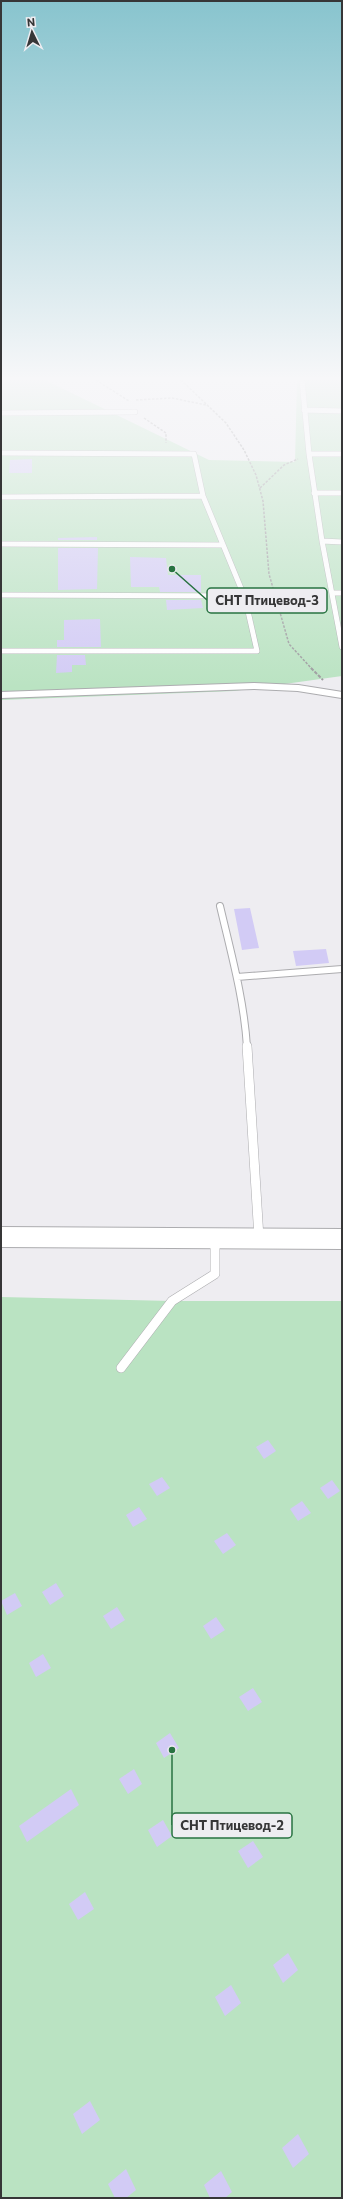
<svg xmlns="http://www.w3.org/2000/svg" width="343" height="2199" font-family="Commissioner,sans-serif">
<rect width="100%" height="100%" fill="#eeedf1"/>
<!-- green -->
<path fill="#bae3c2" d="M1,380H45L209,460L295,462L297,380H342V676L234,691L1,700Z
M1,1297L172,1301H342V2198H1Z"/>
<!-- building -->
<path fill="#d2cbf5" d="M32,459V473H9L10,460Z
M97,537V540H58V538Z
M58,548H98L97,589L58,590Z
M130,557L166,558L168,575H201V592H160L159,587H131Z
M166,600H201L203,608L167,610Z
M100,619L101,647H57V640H64V620Z
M57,655H85L86,665H72V672L56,673Z
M250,908L259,948L242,950L234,909Z
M326,949L329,963L296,966L293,951Z
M268,1440L276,1451L264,1459L256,1447Z
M162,1477L170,1488L157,1496L149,1484Z
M332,1480L340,1491L328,1499L320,1488Z
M302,1501L311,1513L298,1521L290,1509Z
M139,1507L147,1519L133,1527L126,1515Z
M227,1533L236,1545L223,1554L214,1541Z
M56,1583L64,1596L50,1605L42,1592Z
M15,1593L22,1606L7,1615L1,1601Z
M117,1607L125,1620L111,1629L103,1616Z
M216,1617L225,1630L211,1639L203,1626Z
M43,1654L51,1668L36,1677L29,1663Z
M253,1688L262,1702L248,1711L239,1697Z
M170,1733L179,1748L164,1758L156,1743Z
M134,1769L142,1784L128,1794L119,1779Z
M71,1789L79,1805L27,1842L19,1826Z
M163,1820L172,1836L157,1847L148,1830Z
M253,1841L263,1857L248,1868L238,1851Z
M85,1892L94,1909L78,1920L69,1904Z
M288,1953L298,1970L283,1983L273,1965Z
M231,1985L241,2003L225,2016L215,1997Z
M90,2101L100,2120L82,2134L73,2114Z
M298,2134L309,2154L293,2168L282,2148Z
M126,2169L136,2190L126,2198H115L108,2184Z
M221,2171L232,2192L225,2198H210L204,2185Z"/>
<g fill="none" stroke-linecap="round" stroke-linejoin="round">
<!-- service-far2 casing -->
<g stroke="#acacaf" stroke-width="6">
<path id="service-far2" d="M302,380L309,454
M304,410L342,411
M1,413L135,412
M1,453L194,454L203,496L245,598L257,651H1
M342,454H309L322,541L342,647
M314,493H342
M1,497L203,496
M322,541L342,542
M1,544L223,545
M332,593H342
M1,595L244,596"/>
</g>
<!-- service-far1 casing -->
<g stroke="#acacaf" stroke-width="8">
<path id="service-far1" d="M1,695L254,686L298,688L342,695
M220,906C231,953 244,999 247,1047
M237,977L342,969"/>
</g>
<!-- service casing -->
<g stroke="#acacaf" stroke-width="10">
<path id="service" d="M247,1046L259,1238
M121,1368L172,1301L215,1274V1240"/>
</g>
<!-- secondary casing -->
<g stroke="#acacaf" stroke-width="2">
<path id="secondary" d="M1,1227L342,1229V1249L1,1247Z"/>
</g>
<!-- path-far1 -->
<path stroke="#9d9c9f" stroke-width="1.5" stroke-dasharray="2.5 1.5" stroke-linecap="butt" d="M96,380L129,401
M181,380L226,423L244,450L256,475L263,501L269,574L289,644L312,669
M136,400L172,398L206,405
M144,418L166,433V443
M260,488L284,465L298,459"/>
<!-- path -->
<path stroke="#9d9c9f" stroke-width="2" stroke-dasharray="3.5 1.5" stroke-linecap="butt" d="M311,668L323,680"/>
<!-- service-far2 -->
<use href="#service-far2" stroke="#fff" stroke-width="5"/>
<!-- service-far1 -->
<use href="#service-far1" stroke="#fff" stroke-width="6"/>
<!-- service -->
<use href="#service" stroke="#fff" stroke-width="9"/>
<!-- secondary -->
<use href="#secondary" fill="#fff" fill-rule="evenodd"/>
</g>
<!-- sky -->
<linearGradient id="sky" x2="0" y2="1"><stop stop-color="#88c4ce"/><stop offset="0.55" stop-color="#f7f7f9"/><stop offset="1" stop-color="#f7f7f9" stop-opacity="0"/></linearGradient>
<rect width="343" height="688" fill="url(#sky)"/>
<!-- callouts -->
<path fill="none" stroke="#287341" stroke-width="1.5" d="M172 569L207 600M172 1750L172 1825"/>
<g fill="#287341" stroke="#eeedf1" stroke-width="1.5">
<circle cx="172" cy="569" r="4"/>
<circle cx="172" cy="1750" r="4"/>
</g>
<g fill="#eeedf1" stroke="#287341" stroke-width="1.5">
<rect x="207" y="588" width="120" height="25" rx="4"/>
<rect x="172" y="1813" width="120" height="25" rx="4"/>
</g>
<g font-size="13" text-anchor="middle" font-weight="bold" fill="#363637">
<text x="267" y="605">СНТ Птицевод-3</text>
<text x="232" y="1830">СНТ Птицевод-2</text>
</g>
<!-- border -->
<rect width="343" height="2199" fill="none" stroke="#363637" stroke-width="4"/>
<!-- north arrow -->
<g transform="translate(32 32) rotate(355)" stroke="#eeedf1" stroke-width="3" paint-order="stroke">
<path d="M0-3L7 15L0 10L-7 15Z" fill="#363637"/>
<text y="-6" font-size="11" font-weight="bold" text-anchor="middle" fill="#363637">N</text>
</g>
</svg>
